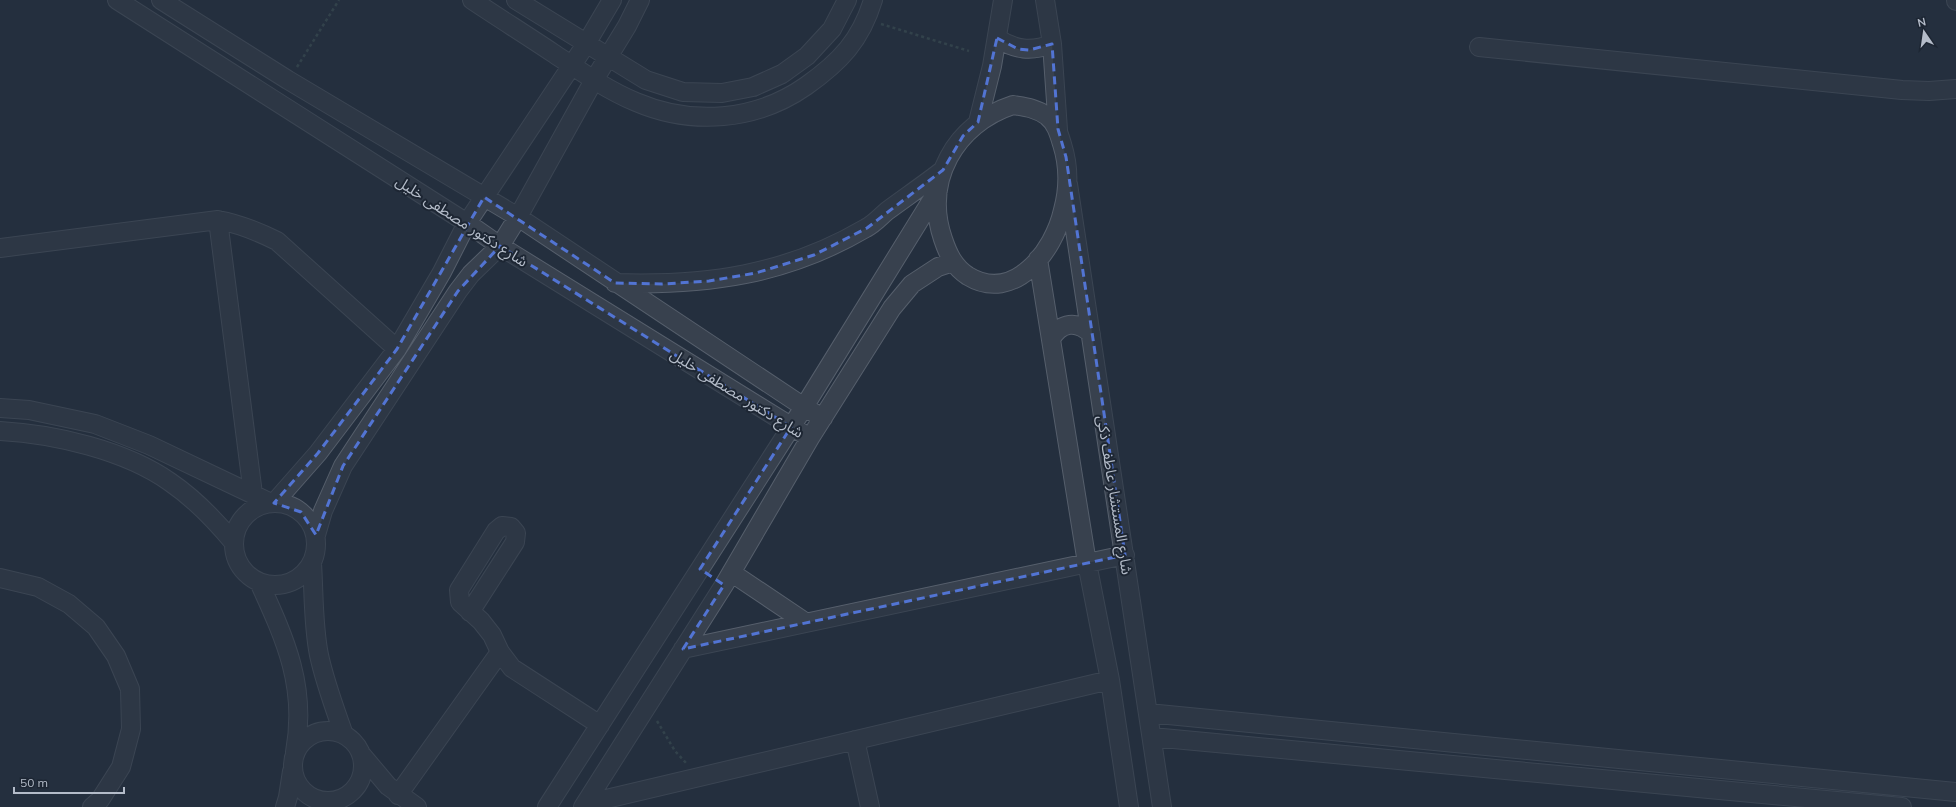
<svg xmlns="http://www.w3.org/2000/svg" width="1956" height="807" font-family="Mulish,'Noto Sans Arabic',sans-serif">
<rect width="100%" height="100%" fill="#242f3e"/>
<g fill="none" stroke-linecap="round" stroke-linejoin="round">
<!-- minor casing -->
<g stroke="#565f6c" stroke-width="20">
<path id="minor" d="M117,0L467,223L500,246L810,438
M161,0L288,80L518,217L804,407L823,418
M472,0C499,18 526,35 553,53C580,71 607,90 636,102C692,126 756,121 806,86C840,62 861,40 873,0
M516,0L646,80L683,92L722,93L753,87L782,74L807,56L832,29L847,0
M1045,0L1052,44L1058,130
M1956,0V1
M997,38C1015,50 1031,52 1052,44
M1479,47L1902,90L1929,91L1956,89
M1013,105C1025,107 1036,108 1047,116C1056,123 1059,134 1062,144C1069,166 1069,188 1063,210C1054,251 1014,304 968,276C954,267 948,254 943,239C923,181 955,124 1013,105Z
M978,122L992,66L1003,0
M1068,184L1162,807
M218,220L253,494
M0,248L218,220C240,224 257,231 277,241L397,349
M1038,259L1087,563L1110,680L1129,807
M615,283C706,286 786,275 866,228C874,224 880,217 887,211C906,197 925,184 943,170
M1051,339C1061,322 1077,320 1091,334
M0,408L29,410L95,424L149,445L271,503
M0,431C54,434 125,450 170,482C195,499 215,520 234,543
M234 544a41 41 0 1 1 82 0a41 41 0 1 1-82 0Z
M274,503L318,453L397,349L442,272L467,223L586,44L612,0
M316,535L323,511L343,466L458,291L471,274L500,246L518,217L594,80L627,26L640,0
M312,563C314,594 313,625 319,655C325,683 335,709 344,735
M732,573L805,622
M0,578L38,587L69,604L96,627L116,656L130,689L131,729L121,767L100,800L92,807
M259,582C286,641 307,687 295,752
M470,612L515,542L516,533L511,527L502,526L496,531L459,590L460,602L481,621L492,635L500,652L512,668L600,725
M683,649L1125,555
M1148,713L1956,792
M293 766a35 35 0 1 1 70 0a35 35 0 1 1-70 0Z
M1152,737L1902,807
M855,740L870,807
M361,754L388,786L417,807
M398,795L500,652
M585,804L1110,680
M285,807L288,797L292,771
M547,807L804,407L938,190
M583,807L724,585L810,438L892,308L912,284L938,267L953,262"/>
</g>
<!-- path -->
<path stroke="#44595c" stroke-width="2.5" stroke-dasharray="3 3" stroke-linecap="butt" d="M881,24L969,51
M297,67L339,0
M657,721L675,751L687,764"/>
<!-- minor -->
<use href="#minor" stroke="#38414e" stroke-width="18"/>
</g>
<!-- marked area -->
<path d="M0 0H1956V807H0ZM997,38L1018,49L1029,50L1052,44L1058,129L1066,157L1125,555L683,649L724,585L700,569L791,427L500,246L458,291L343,466L316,535L301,512L274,503L318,453L397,349L484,197L615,283L662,284L709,281L756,273L814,255L867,228L943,170L963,136L978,122Z" fill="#242f3e" fill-opacity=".55" fill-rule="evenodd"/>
<path fill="none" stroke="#5274d3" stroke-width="3" stroke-dasharray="8 5" stroke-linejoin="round" d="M997,38L1018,49L1029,50L1052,44L1058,129L1066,157L1125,555L683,649L724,585L700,569L791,427L500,246L458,291L343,466L316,535L301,512L274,503L318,453L397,349L484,197L615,283L662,284L709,281L756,273L814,255L867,228L943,170L963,136L978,122Z"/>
<g text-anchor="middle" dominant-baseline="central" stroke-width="4" stroke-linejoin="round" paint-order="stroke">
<!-- street labels -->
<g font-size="15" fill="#b4bcc9" stroke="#1d2633">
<text transform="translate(462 221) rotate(33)">شارع دكتور مصطفى خليل</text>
<text transform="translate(737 393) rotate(32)">شارع دكتور مصطفى خليل</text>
<text transform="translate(1115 495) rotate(81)">شارع المستشار عاطف ذكى</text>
</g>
</g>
<!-- north arrow -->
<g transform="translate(1924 32) rotate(347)" stroke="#1d2633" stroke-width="3" paint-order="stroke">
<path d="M0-3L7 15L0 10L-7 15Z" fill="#b4bcc9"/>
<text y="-6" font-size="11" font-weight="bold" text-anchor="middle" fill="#b4bcc9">N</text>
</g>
<!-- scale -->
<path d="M14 787v6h110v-6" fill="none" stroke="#b4bcc9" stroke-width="2"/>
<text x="20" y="787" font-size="12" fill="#b4bcc9" stroke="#1d2633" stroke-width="3" paint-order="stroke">50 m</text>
</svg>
